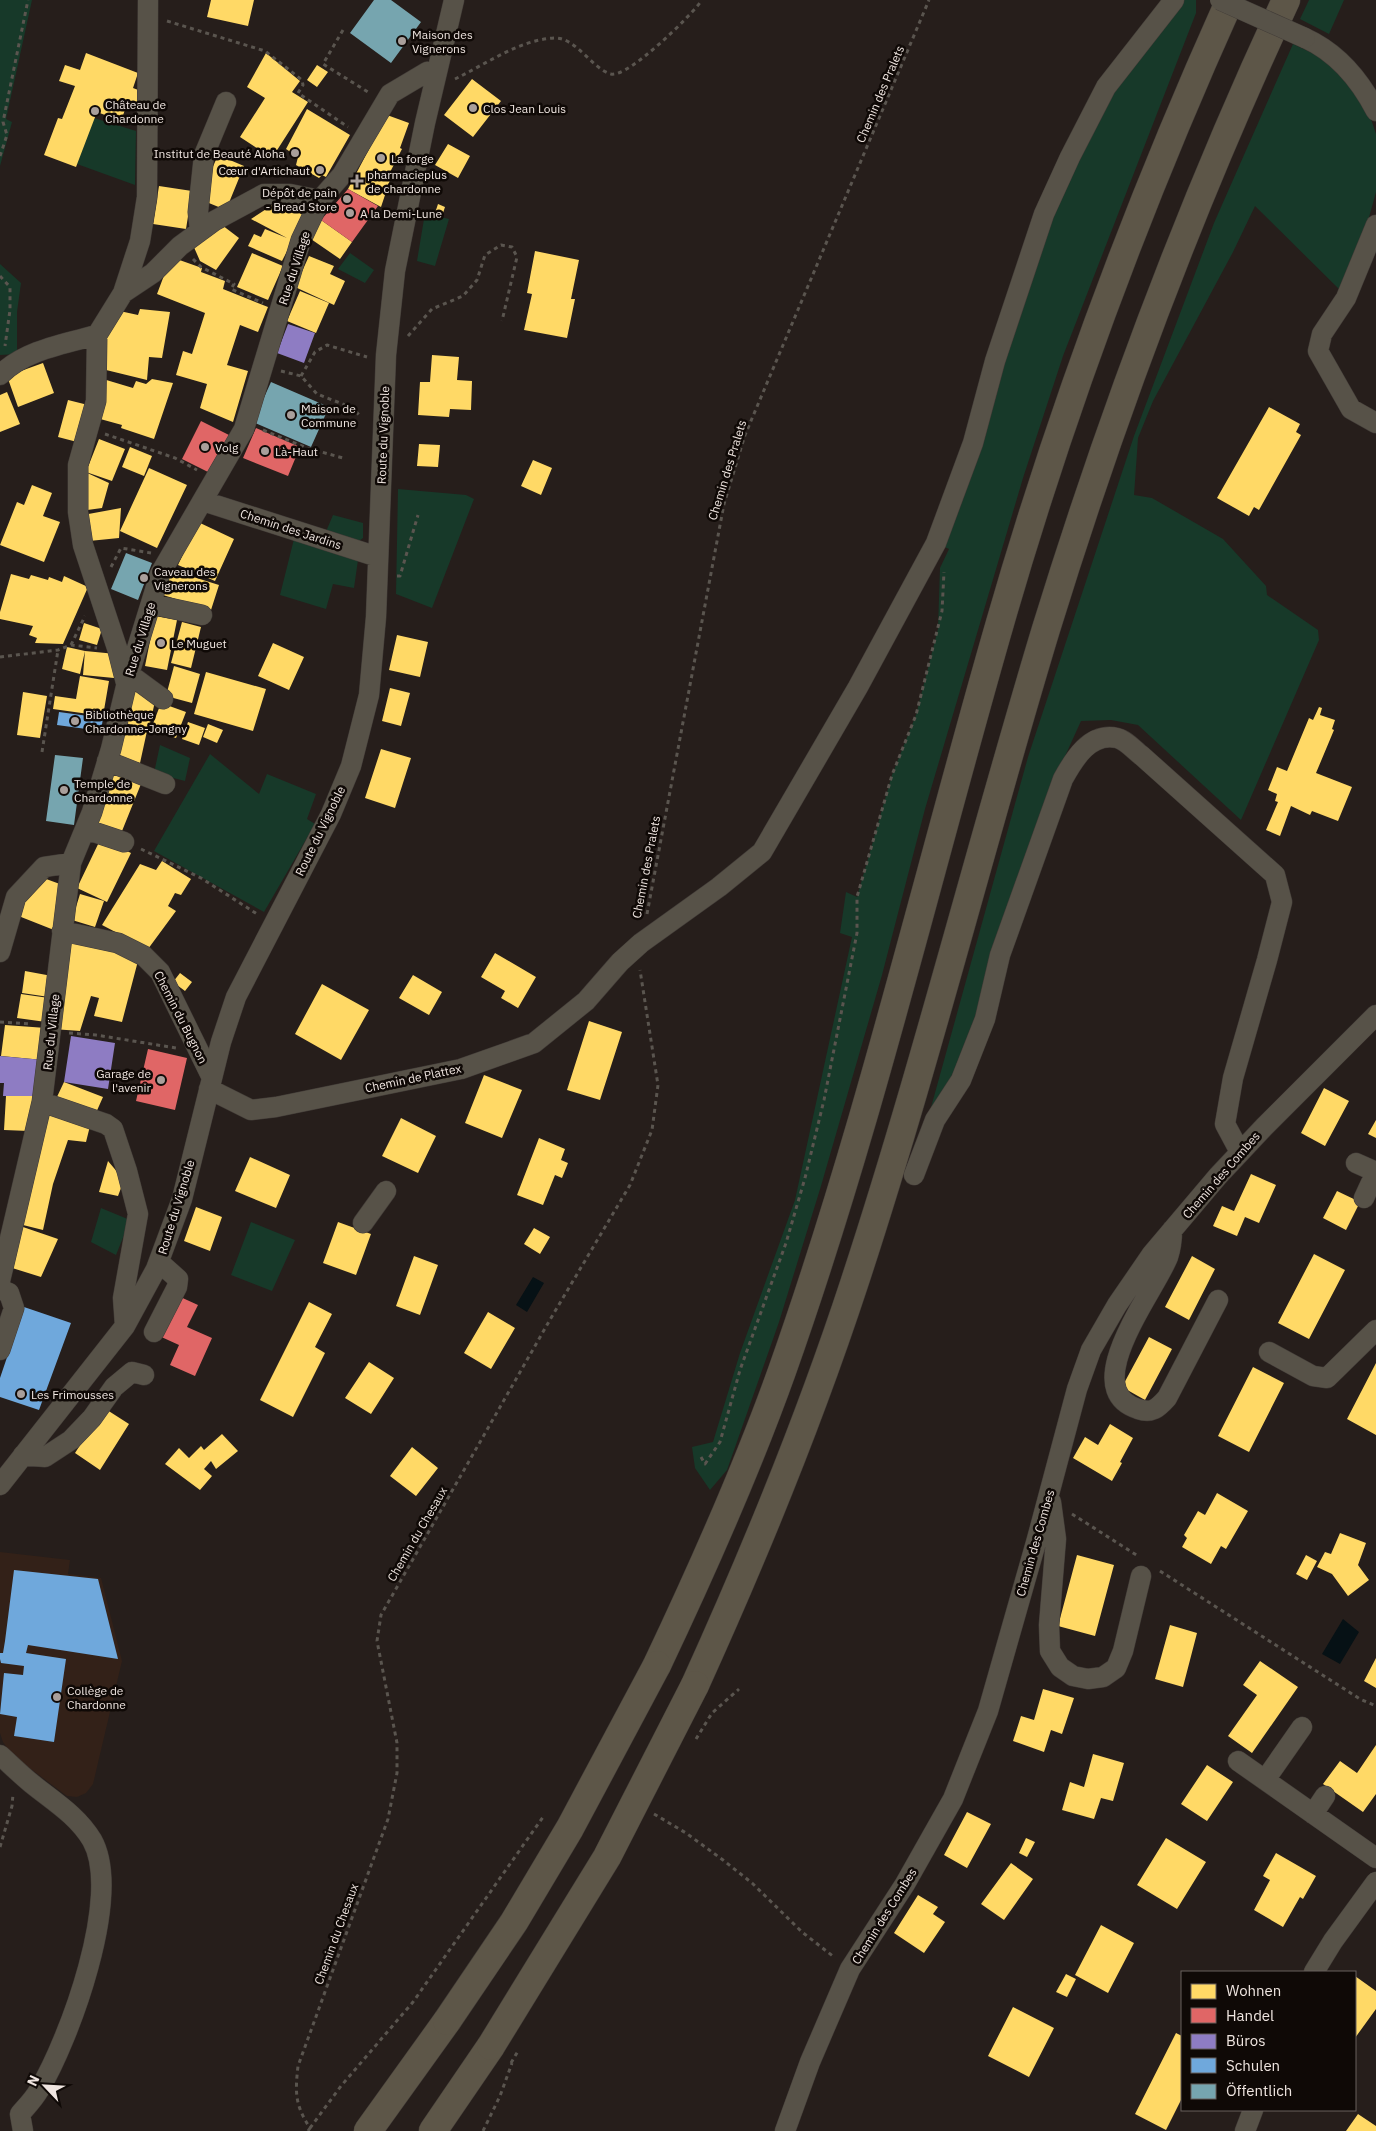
<svg xmlns="http://www.w3.org/2000/svg" width="1376" height="2131" font-family="'IBM Plex Sans',sans-serif">
<rect width="100%" height="100%" fill="#261e1b"/>
<!-- built -->
<path fill="#332118" d="M0,1552L70,1560L68,1574L101,1578L122,1661L93,1784L86,1793L77,1797L67,1796L12,1755L3,1742L0,1733Z"/>
<!-- green -->
<path fill="#173929" d="M0,0H32L6,119L12,122L0,166Z
M1181,0H1196V13L1063,356L1023,478L925,809L882,975L821,1186L779,1322L727,1470L710,1490L695,1468L692,1447L713,1442L740,1353L795,1200L852,937L840,933L846,892L857,897L892,775L916,715L938,629L940,568L949,549L936,543L995,361L1106,87Z
M1309,0H1344L1329,34L1300,19Z
M1293,44L1323,58L1347,78L1368,110L1376,134V192L1368,221L1341,291L1255,206L1233,252L1153,401L1138,438L1134,495L1152,498L1223,539L1266,586L1267,595L1318,630L1319,640L1241,820L1138,725L1111,720L1081,721L1061,765L956,1072L930,1111L1028,757L1134,436L1214,223Z
M94,118L136,131L135,185L77,164Z
M425,213L449,219L435,266L417,261Z
M350,253L374,270L365,283L338,269Z
M0,264L21,283L17,312V354L0,355Z
M398,489L466,495L474,499L432,608L396,594Z
M333,515L363,523V538L355,544L325,534Z
M294,539L358,560L354,588L333,584L326,609L280,595Z
M160,745L190,758L185,781L154,773Z
M210,754L259,794L267,774L316,794L307,819L315,824L264,912L154,851Z
M101,1208L130,1220L116,1255L91,1242Z
M251,1222L295,1240L272,1291L231,1275Z"/>
<!-- water -->
<path fill="#061115" d="M533,1277L544,1283L527,1312L516,1305Z
M1343,1619L1359,1632L1340,1664L1322,1654Z"/>
<!-- homes -->
<path fill="#ffd966" d="M211,0H254L248,26L207,17Z
M86,53L138,73L133,88L146,93L140,109L127,104L121,121L97,112L76,167L44,155L58,118L62,119L75,86L59,81L65,65L80,70Z
M266,53L300,81L292,92L308,102L272,158L240,137L265,98L247,87Z
M317,65L328,72L317,87L307,80Z
M472,79L501,101L473,137L444,115Z
M307,109L350,135L326,177L322,175L319,178L296,165L298,157L286,149Z
M387,115L409,123L400,148L402,149L387,178L390,180L381,207L348,189Z
M448,144L470,156L458,178L435,165Z
M218,155L244,166L226,210L199,199Z
M159,186L192,191L186,229L153,224Z
M277,202L305,216L282,261L248,246L254,234L261,237L265,229L287,238L251,219Z
M438,204L445,207L442,216L435,213Z
M321,220L352,242L340,259L308,237Z
M218,222L239,238L216,270L200,261L193,245Z
M535,251L579,260L571,299H575L567,338L524,330L532,294L527,293Z
M252,253L283,266L268,300L237,287Z
M309,256L334,266L330,274L345,281L334,305L295,287Z
M171,257L202,268L201,272L225,281L223,289L268,307L258,332L240,325L227,365L248,371L233,422L200,408L207,384L176,375L183,351L192,354L205,313L157,294Z
M300,291L329,303L316,333L287,321Z
M140,309L170,312L162,358L149,357L147,380L102,369L105,338L115,310L138,315Z
M432,355L459,357L457,380L472,381L471,410L450,409L449,417L418,415L420,382H430Z
M43,363L54,393L18,407L7,376Z
M103,379L133,388L136,381L146,384L152,379L173,383L154,439L121,428L122,425L93,417Z
M7,392L20,424L0,432V395Z
M68,400L92,406L81,443L58,437Z
M1269,407L1300,424L1296,432L1301,435L1259,510L1254,507L1249,516L1217,498Z
M99,439L125,449L112,481L86,472Z
M419,444L440,445L438,467L417,466Z
M130,447L152,456L144,476L122,467Z
M533,460L552,468L541,495L521,486Z
M149,468L187,485L157,548L120,531Z
M83,471L109,483L102,508L80,511Z
M32,485L52,493L43,516L60,522L44,562L0,545L17,502L24,505Z
M121,508L119,538L89,541L83,515Z
M198,522L234,539L215,581L178,565Z
M171,570L219,585L211,610L163,595Z
M11,574L29,579L31,575L48,580L49,577L62,582L64,576L88,587L63,644L35,643L37,638L29,635L33,626L0,619V612Z
M155,616L177,620L167,670L145,666Z
M182,622L201,627L191,668L171,663Z
M84,623L102,629L97,645L79,640Z
M397,635L428,642L420,677L389,670Z
M273,643L304,657L289,690L258,676Z
M67,647L85,651L116,654L114,678L83,675L85,651L80,674L62,669Z
M174,666L200,674L192,703L166,696Z
M206,672L266,689L253,731L194,714Z
M80,676L109,681L103,716L53,709L55,696L76,699Z
M390,688L410,693L401,726L382,721Z
M132,691L156,697L149,728L124,723Z
M23,692L47,696L40,738L17,735Z
M161,703L186,712L176,738L151,729Z
M1319,707L1322,708L1320,715L1335,720L1332,729L1334,730L1316,773L1352,787L1338,821L1312,811L1310,815L1291,806L1280,836L1266,830L1278,802L1275,801L1277,794L1268,790L1277,767L1287,771L1309,718L1313,720Z
M188,722L205,728L199,745L182,739Z
M208,724L223,730L217,743L203,737Z
M124,726L147,731L140,763L117,758Z
M381,749L411,758L395,808L365,798Z
M116,769L143,779L120,836L94,826Z
M101,838L131,853L107,902L77,888Z
M162,861L191,879L181,895L175,893L168,906L176,911L148,949L102,925L140,864L156,870Z
M38,876L68,887L59,932L16,915Z
M80,894L104,901L95,927L72,920Z
M69,941L139,957L122,1022L94,1016L99,998L91,996L80,1031L53,1029Z
M495,953L536,977L518,1008L501,998L505,991L481,977Z
M25,971L52,976L49,997L22,993Z
M180,973L192,982L185,991L173,982Z
M413,975L442,992L429,1015L399,998Z
M322,984L369,1010L341,1060L295,1034Z
M21,994L49,998L46,1022L17,1018Z
M589,1021L622,1032L600,1100L567,1090Z
M5,1025L46,1028L43,1060L1,1056Z
M484,1075L522,1090L502,1138L465,1123Z
M64,1082L103,1097L95,1115L56,1099Z
M1324,1088L1349,1101L1325,1146L1301,1133Z
M6,1096H37L29,1131L4,1130Z
M49,1108L91,1122L86,1142L68,1140L53,1184L43,1230L19,1224Z
M401,1118L436,1136L418,1173L382,1156Z
M1376,1120V1138L1368,1134Z
M539,1138L565,1149L561,1160L568,1163L562,1178L555,1175L543,1205L517,1195Z
M250,1157L290,1175L276,1208L235,1191Z
M108,1161L124,1180L118,1196L99,1192Z
M1251,1174L1276,1185L1259,1223L1245,1217L1237,1236L1213,1226L1222,1206L1234,1211Z
M1337,1191L1360,1202L1346,1230L1323,1218Z
M196,1207L222,1217L210,1251L184,1241Z
M338,1222L371,1234L356,1275L323,1263Z
M23,1227L58,1239L41,1277L9,1267Z
M534,1228L550,1237L540,1254L524,1244Z
M1314,1254L1345,1270L1309,1339L1278,1323Z
M414,1256L438,1265L420,1315L396,1306Z
M1192,1256L1215,1269L1189,1320L1165,1307Z
M309,1302L332,1314L315,1347L325,1353L293,1417L260,1400Z
M488,1312L515,1328L491,1369L464,1353Z
M1149,1337L1172,1349L1145,1400L1122,1387Z
M369,1362L394,1378L371,1414L345,1398Z
M1376,1363V1435L1347,1419Z
M1253,1367L1284,1383L1249,1452L1218,1436Z
M104,1408L129,1424L100,1470L75,1453Z
M1110,1424L1133,1438L1120,1462L1122,1463L1112,1481L1073,1458L1085,1437L1098,1445Z
M222,1434L238,1451L216,1469L211,1461L204,1469L212,1476L200,1490L165,1464L179,1448L189,1458L201,1446L204,1450Z
M412,1447L438,1468L416,1496L390,1476Z
M1217,1493L1248,1511L1226,1549L1221,1546L1211,1564L1182,1547L1187,1538L1184,1535L1198,1511L1205,1515Z
M1340,1533L1366,1543L1358,1565L1369,1580L1348,1596L1332,1574L1317,1567L1325,1552L1331,1554Z
M1077,1555L1114,1565L1095,1636L1058,1626Z
M1306,1555L1317,1561L1307,1580L1296,1574Z
M1170,1625L1197,1633L1183,1687L1155,1679Z
M1376,1658V1688L1364,1681Z
M1260,1661L1298,1687L1252,1753L1228,1736L1257,1695L1243,1685Z
M1043,1689L1074,1698L1062,1734L1051,1730L1044,1752L1013,1741L1021,1716L1034,1720Z
M1376,1745V1794L1363,1812L1323,1784L1340,1761L1357,1773Z
M1093,1754L1124,1763L1113,1801L1101,1798L1094,1819L1062,1810L1070,1782L1084,1787Z
M1207,1765L1233,1782L1207,1821L1181,1804Z
M967,1812L991,1824L967,1868L944,1855Z
M1026,1838L1035,1842L1027,1857L1019,1853Z
M1166,1838L1206,1862L1177,1909L1137,1885Z
M1276,1853L1316,1876L1303,1899L1300,1897L1283,1927L1254,1910L1270,1880L1263,1876Z
M1011,1863L1033,1879L1004,1920L981,1904Z
M918,1895L938,1907L933,1914L945,1922L924,1953L894,1933Z
M1101,1925L1134,1943L1108,1993L1075,1975Z
M1066,1974L1076,1979L1067,1997L1056,1992Z
M1355,1976L1376,1991V2009L1355,2038Z
M1013,2007L1054,2028L1029,2077L988,2056Z
M1176,2033L1182,2036V2098L1166,2130L1135,2114Z
M1358,2114L1376,2126V2131H1346Z"/>
<!-- shops -->
<path fill="#e06666" d="M348,189L378,206L352,242L321,220Z
M201,421L229,435L210,473L182,459Z
M256,428L300,447L288,476L243,458Z
M148,1049L187,1058L175,1110L136,1101Z
M176,1295L198,1305L187,1327L212,1338L195,1376L170,1365L179,1345L157,1335Z"/>
<!-- offices -->
<path fill="#8e7cc3" d="M288,324L315,333L304,363L277,353Z
M71,1036L115,1043L108,1089L64,1082Z
M0,1056L43,1060L37,1096H3L4,1083H0Z"/>
<!-- schools -->
<path fill="#6fa8dc" d="M59,712L103,718L101,731L57,725Z
M24,1307L71,1323L39,1410L0,1397V1378Z
M14,1570L98,1579L118,1659L28,1645L26,1653L66,1659L54,1742L14,1736L17,1717L0,1714L4,1673L23,1675L24,1666L1,1663L0,1659V1653H3L5,1641Z"/>
<!-- public -->
<path fill="#76a5af" d="M374,0H391L421,22L391,63L350,33Z
M271,382L329,407L311,447L253,422Z
M126,553L152,563L138,600L111,589Z
M55,755L83,758L74,825L46,821Z"/>
<g fill="none" stroke-linecap="round" stroke-linejoin="round">
<!-- minor casing -->
<g stroke="#413b37" stroke-width="21">
<path id="minor" d="M1305,38C1338,53 1360,80 1376,111
M1376,225L1346,298L1322,334L1318,351L1351,409L1376,423
M200,231L198,212L204,155L226,102
M123,293L153,273L180,246L214,221L264,194H290L320,200
M0,375C25,350 64,344 97,335
M203,501L378,557
M151,604L202,615
M129,674L163,699
M126,683L118,651L83,545L78,512V465L96,401L97,335L123,293L140,241L147,197L148,0
M107,761L165,784
M85,829L124,842
M62,931L118,943L144,956L160,972L212,1078
M0,952L16,897L44,867L71,863
M209,1089L251,1110L276,1107L461,1069L534,1043L586,1001L620,962L641,943L719,887L762,852L858,687L936,543L973,443L995,361L1044,214L1070,157L1106,87L1174,0
M42,1102L106,1124L113,1129L127,1171L138,1214L123,1298L125,1326
M1356,1163L1376,1172
M914,1175L935,1120L961,1080L985,1019L1000,955L1063,779C1074,759 1090,732 1117,738C1126,740 1135,751 1142,756L1275,875L1282,902L1267,960L1233,1078L1225,1124L1240,1152
M1364,1198L1376,1172
M363,1223L386,1191
M1172,1230C1172,1240 1171,1248 1168,1257C1155,1291 1076,1389 1138,1409C1152,1414 1158,1408 1167,1398L1218,1300
M0,1281L42,1102L71,863L92,812L111,749L129,674L160,574L244,429L301,240L320,200L342,175L390,94L427,72L435,78
M0,1289L9,1293L14,1308L0,1350
M154,1332L177,1287L178,1279L159,1262
M1269,1352L1313,1376L1327,1378L1376,1330
M23,1455L45,1457L71,1440L92,1418L114,1387L132,1372L144,1375
M0,1485L125,1326L156,1269L182,1199L221,1042L236,997L331,814L351,766L369,695L376,617L386,355L395,271L425,123L454,0
M1051,1502L1056,1539L1049,1625L1050,1651L1060,1667L1073,1676L1088,1679L1103,1677L1116,1668L1123,1651L1141,1576
M0,1755C10,1764 20,1774 31,1783C53,1801 77,1815 92,1840C123,1895 69,2040 39,2090C34,2099 26,2107 20,2114L23,2131
M1238,1761L1376,1858
M1265,1780L1302,1727
M1313,1814L1325,1796
M1314,1972L1333,1941L1376,1882
M785,2131L810,2062L850,1969L905,1884L953,1799L988,1711L1037,1539L1077,1389L1091,1350L1117,1305L1152,1254L1218,1176L1264,1127L1376,1015
M1245,2131L1253,2110"/>
</g>
<!-- highway casing -->
<g stroke="#413b37" stroke-width="29">
<path id="highway" d="M657,1665C703,1568 746,1472 782,1371C869,1126 928,872 1000,623C1061,411 1139,202 1230,0
M695,1685C755,1553 809,1421 854,1284C925,1068 980,847 1046,629C1112,415 1191,204 1286,0
M368,2131L447,2021
M433,2131L491,2046"/>
</g>
<!-- path -->
<path stroke="#5a554f" stroke-width="3" stroke-dasharray="4 4" stroke-linecap="butt" d="M167,21L265,51L302,80L303,85L298,93L348,127
M343,30L323,64L368,92
M455,79C486,64 519,40 554,38C576,37 592,69 611,74C628,78 692,15 702,0
M0,156L7,135L3,122L28,0
M193,259L201,267L234,284L231,289L263,303
M0,276L10,287V310L5,346
M408,336L432,309L463,296L477,280L485,255L501,245L512,247L517,257L502,321
M281,371L301,376L317,394L353,408L359,415
M301,376L315,352L327,345L367,357
M263,430L307,448L343,458
M105,434L175,458L197,470
M111,567L121,548L151,553
M397,576H400L418,515
M71,645L85,616
M0,657L58,650L71,645L97,648
M42,752L58,650
M141,849L201,878L257,914
M647,914L724,504L745,435L929,0
M0,1022L32,1024
M69,1033L96,1035L176,1048
M701,1457L705,1464L720,1442L740,1370L786,1243L805,1178L824,1100L857,933V897L892,775L916,715L942,611L944,572
M1072,1514L1138,1556
M1160,1571L1360,1699L1376,1706
M696,1739L712,1713L739,1689
M654,1814L686,1833L723,1860L752,1883L802,1932L834,1957
M0,1847L12,1806L13,1794
M511,2063L518,2051
M310,2128L341,2086L413,2002L543,1817
M308,2131L310,2128C295,2105 295,2093 298,2066L388,1819L397,1773V1743L377,1641L381,1615L551,1318L630,1185L652,1130L658,1085L640,970
M483,2131L500,2096L512,2063"/>
<!-- minor -->
<use href="#minor" stroke="#575248" stroke-width="20"/>
<!-- highway -->
<use href="#highway" stroke="#5d5648" stroke-width="28"/>
<!-- minor-bridge casing -->
<g stroke="#413b37" stroke-width="21" stroke-linecap="butt">
<path id="minor-bridge" d="M1220,0L1305,38"/>
</g>
<!-- highway-bridge casing -->
<g stroke="#413b37" stroke-width="29" stroke-linecap="butt">
<path id="highway-bridge" d="M447,2021L514,1922L570,1828L657,1665
M491,2046L607,1857L695,1685"/>
</g>
<!-- minor-bridge -->
<use href="#minor-bridge" stroke="#575248" stroke-width="20"/>
<!-- highway-bridge -->
<use href="#highway-bridge" stroke="#5d5648" stroke-width="28"/>
</g>
<!-- markers -->
<g fill="#a99f9b" stroke="#0f0906" stroke-width="2">
<circle cx="402" cy="41" r="5"/>
<circle cx="473" cy="108" r="5"/>
<circle cx="95" cy="111" r="5"/>
<circle cx="295" cy="153" r="5"/>
<circle cx="381" cy="158" r="5"/>
<circle cx="320" cy="170" r="5"/>
<path d="M354.5 173.5h5v5h5v5h-5v5h-5v-5h-5v-5h5z"/>
<circle cx="347" cy="199" r="5"/>
<circle cx="350" cy="213" r="5"/>
<circle cx="291" cy="415" r="5"/>
<circle cx="205" cy="447" r="5"/>
<circle cx="265" cy="451" r="5"/>
<circle cx="144" cy="578" r="5"/>
<circle cx="161" cy="643" r="5"/>
<circle cx="75" cy="721" r="5"/>
<circle cx="64" cy="790" r="5"/>
<circle cx="161" cy="1080" r="5"/>
<circle cx="21" cy="1394" r="5"/>
<circle cx="57" cy="1697" r="5"/>
</g>
<g text-anchor="middle" dominant-baseline="central" stroke-width="5" stroke-linejoin="round" paint-order="stroke">
<!-- poi labels -->
<g font-size="12" fill="#efe5e0" stroke="#0f0906" text-anchor="start">
<text x="412" y="34">Maison des<tspan x="412" dy="14">Vignerons</tspan></text>
<text x="105" y="104">Château de<tspan x="105" dy="14">Chardonne</tspan></text>
<text x="483" y="108">Clos Jean Louis</text>
<text x="285" y="153" text-anchor="end">Institut de Beauté Aloha</text>
<text x="391" y="158">La forge</text>
<text x="310" y="170" text-anchor="end">Cœur d'Artichaut</text>
<text x="367" y="174">pharmacieplus<tspan x="367" dy="14">de chardonne</tspan></text>
<text x="337" y="192" text-anchor="end">Dépôt de pain<tspan x="337" dy="14">- Bread Store</tspan></text>
<text x="360" y="213">A la Demi-Lune</text>
<text x="301" y="408">Maison de<tspan x="301" dy="14">Commune</tspan></text>
<text x="215" y="447">Volg</text>
<text x="275" y="451">Là-Haut</text>
<text x="154" y="571">Caveau des<tspan x="154" dy="14">Vignerons</tspan></text>
<text x="171" y="643">Le Muguet</text>
<text x="85" y="714">Bibliothèque<tspan x="85" dy="14">Chardonne-Jongny</tspan></text>
<text x="74" y="783">Temple de<tspan x="74" dy="14">Chardonne</tspan></text>
<text x="151" y="1073" text-anchor="end">Garage de<tspan x="151" dy="14">l'avenir</tspan></text>
<text x="31" y="1394">Les Frimousses</text>
<text x="67" y="1690">Collège de<tspan x="67" dy="14">Chardonne</tspan></text>
</g>
<!-- street labels -->
<g font-size="12" fill="#efe5e0" stroke="#0f0906">
<text transform="translate(880 94) rotate(-67)">Chemin des Pralets</text>
<text transform="translate(294 268) rotate(-72)">Rue du Village</text>
<text transform="translate(383 435) rotate(-88)">Route du Vignoble</text>
<text transform="translate(727 470) rotate(-73)">Chemin des Pralets</text>
<text transform="translate(291 529) rotate(18)">Chemin des Jardins</text>
<text transform="translate(140 639) rotate(-73)">Rue du Village</text>
<text transform="translate(320 831) rotate(-64)">Route du Vignoble</text>
<text transform="translate(646 867) rotate(-79)">Chemin des Pralets</text>
<text transform="translate(181 1017) rotate(63)">Chemin du Bugnon</text>
<text transform="translate(51 1032) rotate(-84)">Rue du Village</text>
<text transform="translate(413 1078) rotate(-12)">Chemin de Plattex</text>
<text transform="translate(1221 1175) rotate(-49)">Chemin des Combes</text>
<text transform="translate(176 1207) rotate(-73)">Route du Vignoble</text>
<text transform="translate(417 1534) rotate(-60)">Chemin du Chesaux</text>
<text transform="translate(1035 1543) rotate(-74)">Chemin des Combes</text>
<text transform="translate(884 1916) rotate(-58)">Chemin des Combes</text>
<text transform="translate(336 1934) rotate(-70)">Chemin du Chesaux</text>
</g>
</g>
<!-- legend -->
<rect x="1181" y="1971" width="175" height="140" fill="#0f0906" stroke="#69615d"/>
<rect x="1191" y="1984" width="25" height="15" fill="#ffd966" stroke="#69615d"/>
<text x="1226" y="1996" font-size="15" fill="#efe5e0">Wohnen</text>
<rect x="1191" y="2008" width="25" height="15" fill="#e06666" stroke="#69615d"/>
<text x="1226" y="2021" font-size="15" fill="#efe5e0">Handel</text>
<rect x="1191" y="2034" width="25" height="15" fill="#8e7cc3" stroke="#69615d"/>
<text x="1226" y="2046" font-size="15" fill="#efe5e0">Büros</text>
<rect x="1191" y="2058" width="25" height="15" fill="#6fa8dc" stroke="#69615d"/>
<text x="1226" y="2071" font-size="15" fill="#efe5e0">Schulen</text>
<rect x="1191" y="2084" width="25" height="15" fill="#76a5af" stroke="#69615d"/>
<text x="1226" y="2096" font-size="15" fill="#efe5e0">Öffentlich</text>
<!-- north arrow -->
<g transform="translate(45 2086) rotate(295)" stroke="#0f0906" stroke-width="4" paint-order="stroke">
<path d="M0-4L9 19L0 12L-9 19Z" fill="#efe5e0"/>
<text y="-8" font-size="14" font-weight="bold" text-anchor="middle" fill="#efe5e0">N</text>
</g>
</svg>
